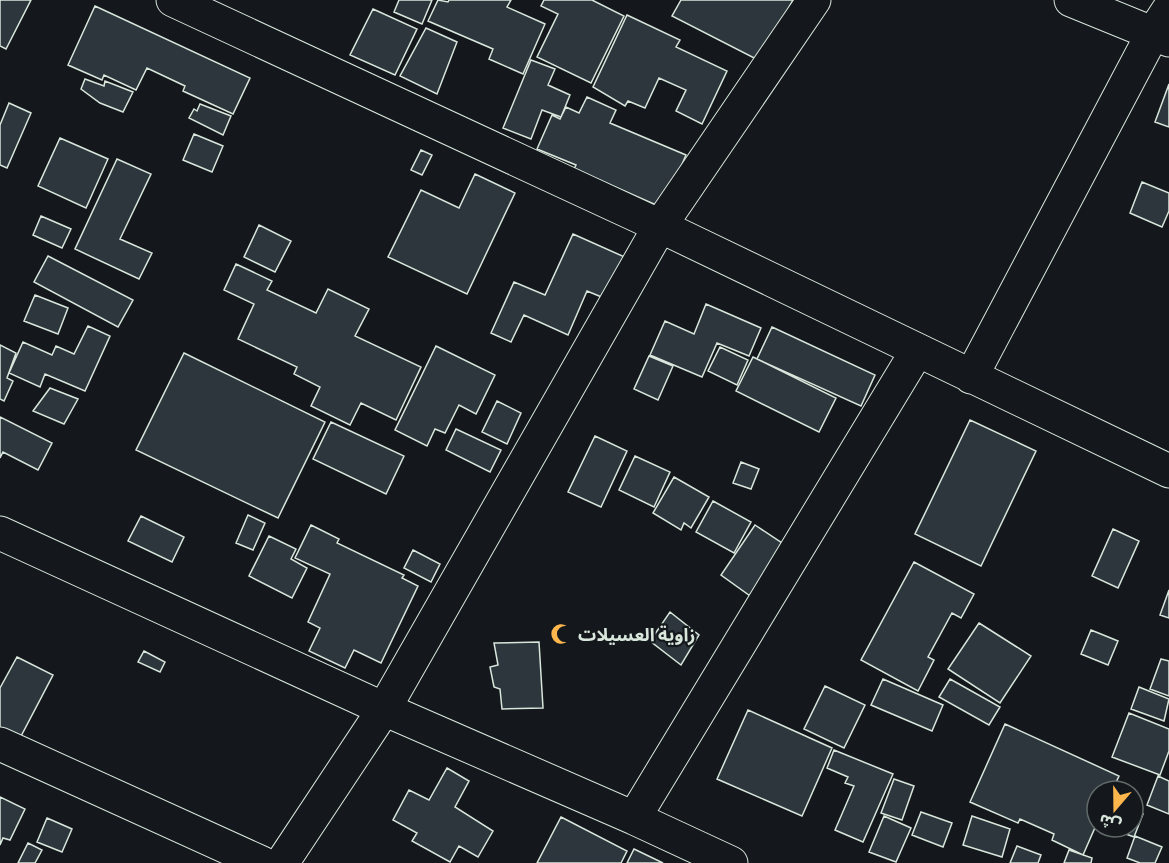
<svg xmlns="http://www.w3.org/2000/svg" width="1169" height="863" font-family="Commissioner,'Noto Sans Arabic',sans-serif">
<rect width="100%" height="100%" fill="#14181c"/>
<!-- building -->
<path fill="#2c363c" stroke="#d8e6dc" stroke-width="1.5" d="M0,0H31L6,49L0,46Z
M399,0H432L422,24L394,12Z
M438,0L448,2L449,0H511L507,7L545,24L523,74L489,59L493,49L428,21Z
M544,0H592L624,16L591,83L537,57L558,14L541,6Z
M681,0H793L760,61L672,16Z
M95,6L250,78L233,114L183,91L185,86L147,68L136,90L104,75L102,80L68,65Z
M373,9L417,29L395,75L350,55Z
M627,15L680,40L676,47L727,71L702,124L676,111L686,90L659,78L645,108L628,101L625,106L593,87Z
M426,28L457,42L437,94L400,76Z
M531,60L555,69L548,85L570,95L561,117L542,110L531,139L503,128Z
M85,79L104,86L105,81L133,92L123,112L100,103L81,89Z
M1169,84V127L1155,122Z
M587,97L616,110L610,123L686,155L663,208L574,169L576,165L537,149L552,115L560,119L566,107L579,113Z
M9,103L31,113L7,168L0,165V125Z
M200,104L231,116L223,135L189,118L194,109L197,111Z
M194,134L223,146L212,172L183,160Z
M60,138L108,159L86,208L38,186Z
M421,150L432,155L422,175L411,170Z
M117,159L151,174L120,239L152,253L139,279L75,249Z
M475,174L515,193L467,294L388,257L421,190L459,208Z
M1142,182L1169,193V211L1162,227L1130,213Z
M41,216L71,229L62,248L33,235Z
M259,225L291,241L275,272L244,257Z
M573,234L629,259L604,298L587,291L568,335L524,315L511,342L491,333L514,282L545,295Z
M48,256L133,300L118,327L34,282Z
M236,264L272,281L267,290L316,313L328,289L369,309L355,336L421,367L396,420L361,403L350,425L311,406L320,387L294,374L297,367L238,339L254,304L224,290Z
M35,295L68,308L58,334L24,321Z
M706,304L761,328L749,356L717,343L702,377L650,355L665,321L694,334Z
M88,326L110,336L85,391L45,374L40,387L9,373L23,342L52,355L56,346L74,354Z
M772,327L875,375L861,406L757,359Z
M0,345L16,353L7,378L13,381L4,401L0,399Z
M436,346L495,375L476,414L459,405L445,433L435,429L427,446L395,430Z
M720,347L748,360L737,385L708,371Z
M184,353L325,422L278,518L136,450Z
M649,356L673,366L658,400L634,389Z
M753,357L836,398L819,432L736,391Z
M50,388L78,399L64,424L33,411Z
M497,401L521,413L507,444L482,432Z
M0,417L52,443L38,470L3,452L0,458Z
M970,420L1036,451L981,566L915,534Z
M331,422L404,456L386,494L313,459Z
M456,429L501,450L490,472L446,450Z
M595,436L627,451L601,507L568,492Z
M635,456L670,472L654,507L619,490Z
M741,462L759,469L751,489L733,483Z
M674,477L709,497L691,528L684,523L681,530L653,513Z
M713,501L751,522L734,553L696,532Z
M248,515L265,523L253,550L236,543Z
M141,516L184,537L172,562L128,541Z
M311,525L339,539L337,543L404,575L402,578L418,586L381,663L354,650L345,668L309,651L320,628L308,622L330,574L295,558Z
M755,525L788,547L753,598L721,575Z
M1113,529L1139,541L1118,588L1092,576Z
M269,536L296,549L291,559L307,568L292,598L249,576Z
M413,550L440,564L431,582L404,568Z
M914,562L974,594L961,618L952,613L928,657L934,660L918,691L861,660Z
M1169,590V618L1160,615Z
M670,612L699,635L681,665L650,641Z
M979,623L1031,656L1000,703L948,669Z
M1091,630L1118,641L1108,665L1081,654Z
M539,642L543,708L502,709L500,689L494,687L490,667L498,665L494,643Z
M144,651L165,662L160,672L138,662Z
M17,657L53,675L20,738L0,728V688Z
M1161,659L1169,661V696L1150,689Z
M883,679L943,705L932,731L871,705Z
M950,679L1000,707L989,725L939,697Z
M825,686L865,705L844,748L804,729Z
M1139,687L1169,699L1164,721L1131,709Z
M748,710L832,748L802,816L717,779Z
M1129,713L1169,729V751L1160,775L1112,757Z
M1005,724L1119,776L1112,791H1097V823L1083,855L1052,840L1054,834L1020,819L1018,823L970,802Z
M834,750L893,774L863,842L835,830L854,786L845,783L848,777L827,768Z
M447,768L469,781L455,807L493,831L478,857L459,846L450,862L412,841L417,833L393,820L409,790L429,800Z
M1158,776L1169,781V814L1147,805Z
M894,779L914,786L902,820L881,813Z
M0,797L25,809L10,840L3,838L0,845Z
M1133,810L1143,814L1134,837L1107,827H1133Z
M921,812L952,823L943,847L912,835Z
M884,816L911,828L896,862L869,852Z
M972,816L1010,829L1002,857L963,845Z
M561,817L627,851L621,863H537Z
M47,818L72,829L62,852L37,842Z
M1135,836L1162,847L1155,863H1140L1127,858Z
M28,843L42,850L35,863H18Z
M1017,846L1041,855L1038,863H1010Z
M634,849L663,863H627Z
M1069,850L1092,858L1091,863H1064Z"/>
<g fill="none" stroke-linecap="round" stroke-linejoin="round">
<!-- minor casing -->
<g stroke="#d8e6dc" stroke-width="35">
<path id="minor" d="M173,0L660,226L1169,471
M1071,0L1169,40
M971,377L1152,35L1169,9
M0,533L384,709L634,818L731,863
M0,744L262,863
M634,818L917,351
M282,863L384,709L660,226L814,0"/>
</g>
<!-- minor -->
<use href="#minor" stroke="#14181c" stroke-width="33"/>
</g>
<!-- icons -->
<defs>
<g id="mosque-bare" transform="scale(1.62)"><path d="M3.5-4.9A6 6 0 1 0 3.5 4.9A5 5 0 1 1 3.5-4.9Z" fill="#ffb74d" stroke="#14181c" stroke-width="2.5" paint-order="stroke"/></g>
</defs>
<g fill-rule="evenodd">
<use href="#mosque-bare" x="561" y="634"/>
</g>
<g text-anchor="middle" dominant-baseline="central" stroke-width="4.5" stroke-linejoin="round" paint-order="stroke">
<!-- poi labels -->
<g font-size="18" font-weight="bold" fill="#d8e6dc" stroke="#14181c" text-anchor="start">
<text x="578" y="634">زاوية العسيلات</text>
</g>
</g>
<!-- north arrow -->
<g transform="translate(1115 809) rotate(200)"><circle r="28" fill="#14181c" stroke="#626a69" stroke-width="1.5"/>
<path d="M0-4.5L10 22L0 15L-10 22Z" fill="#ffb74d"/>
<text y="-9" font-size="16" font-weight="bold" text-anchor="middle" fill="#d8e6dc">ش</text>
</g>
</svg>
